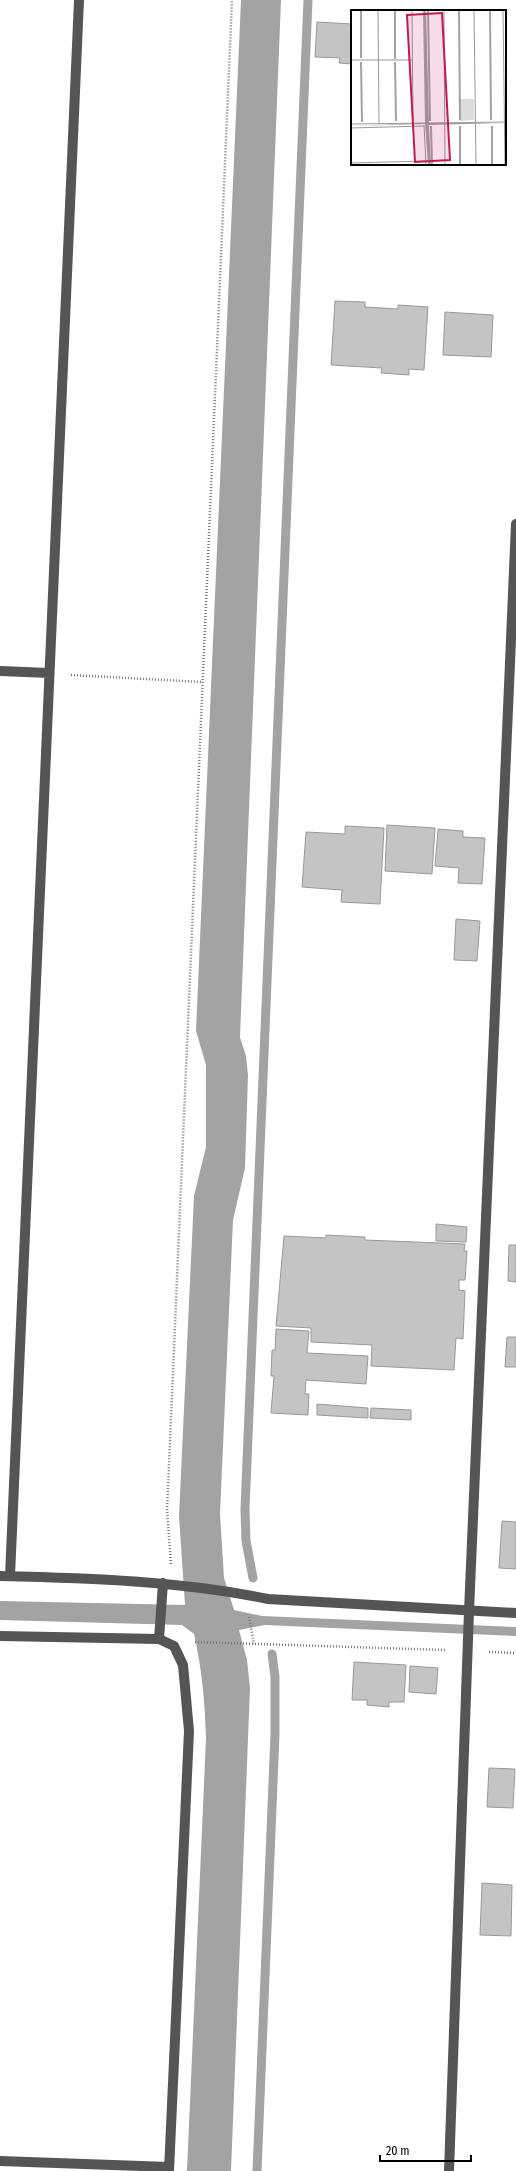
<svg xmlns="http://www.w3.org/2000/svg" width="516" height="2171" font-family="'Fira Sans Condensed',sans-serif">
<rect width="100%" height="100%" fill="#fff"/>
<!-- water -->
<path fill="#a3a3a3" d="M241,0H281L240,1037L246,1056L248,1075L245,1168L233,1220L220,1514L224,1578L234,1610L262,1616L516,1627V1636L265,1625L239,1630L247,1660L250,1688L231,2171H187L206,1738C205,1703 202,1669 194,1634L182,1625L0,1620V1601L185,1605L179,1516L194,1196L206,1147V1065L196,1031Z"/>
<g fill="none" stroke-linecap="round" stroke-linejoin="round">
<!-- stream -->
<path stroke="#a3a3a3" stroke-width="9" d="M253,1578L246,1541L245,1509L308,0
M257,2171L275,1734V1677L272,1654"/>
</g>
<!-- building -->
<path fill="#c4c4c4" stroke="#999" d="M317,22L352,24V64L339,63L340,58L315,57Z
M335,301L365,302V307L398,309V305L428,307L424,370L409,369V375L381,373L382,368L331,365Z
M445,312L493,315L491,357L443,355Z
M387,825L435,828L432,874L385,871Z
M345,826L384,828L380,904L341,902L342,890L302,887L306,832L345,834Z
M438,829L463,831V837L485,838L482,884L458,883L459,868L435,866Z
M456,919L480,921L477,961L454,960Z
M436,1224L467,1227L466,1242L436,1241Z
M326,1235L365,1237V1240L465,1244L464,1251H467L465,1280H459V1290L465,1291L463,1339L456,1338L454,1370L371,1366L372,1345L311,1342V1328L276,1326L284,1236L326,1238Z
M509,1245H516V1282L508,1281Z
M276,1329L309,1331L307,1353L368,1356L366,1384L306,1380L305,1394H309L308,1415L271,1413L274,1376H271L272,1350H275Z
M507,1337H516V1367H505Z
M317,1404L368,1408V1418L317,1415Z
M371,1408L411,1410V1420L370,1418Z
M502,1521L516,1522V1569L499,1568Z
M354,1662L406,1665L404,1702H389V1707L367,1705V1700H352Z
M410,1666L438,1668L436,1694L409,1692Z
M489,1768L515,1769L513,1808L487,1807Z
M482,1883L512,1885L511,1936L480,1935Z"/>
<g fill="none" stroke-linecap="round" stroke-linejoin="round">
<!-- path -->
<path stroke="#777" stroke-width="2.5" stroke-dasharray="1 2" stroke-linecap="butt" d="M71,675L202,682
M171,1564L167,1511L232,0
M249,1617L254,1644
M195,1642L446,1650
M489,1652L516,1653"/>
<!-- minor -->
<path stroke="#555" stroke-width="10" d="M0,671L49,673
M0,1576C89,1578 181,1581 268,1599L516,1613
M10,1576L79,0
M0,1636L159,1639L174,1646L183,1665L189,1731L169,2171
M159,1639L163,1583
M0,2161L169,2167
M449,2171L469,1611L516,524"/>
</g>
<!-- overview -->
<g transform="translate(351 10)">
<rect width="155" height="155" fill="#fff"/>
<path d="M109,89H123V110L109,111Z" fill="#dcdcdc"/>
<path d="M72,0H75L78,113H155L78,115L80,155H77L74,114L0,116L74,113Z" fill="#a3a3a3"/>
<path fill="none" stroke="#a3a3a3" stroke-width="2" d="M10,0V48M44,0V49M77,0L79,111M108,0L109,110M139,0L140,110M10,52L11,112M44,52L45,111M80,116L81,155M109,116V155M141,116V155"/>
<path fill="none" stroke="#999" stroke-width="1" d="M27,0L28,113M61,0L62,112M93,0L94,155M123,0L125,155M152,0L154,155M0,50H62M0,114L155,112M73,115L75,155M0,118L73,116M0,153L75,151"/>
<path fill="#c2185b" fill-opacity="0.15" stroke="#c2185b" stroke-width="2" d="M91,3L99,150L64,152L56,5Z"/>
<rect width="155" height="155" fill="none" stroke="#000" stroke-width="2"/>
</g>
<!-- scale -->
<path d="M380 2155v6h91v-6" fill="none" stroke="#000000" stroke-width="2"/>
<text x="386" y="2155" font-size="12" fill="#000000" stroke="#ffffff" stroke-width="3" paint-order="stroke">20 m</text>
</svg>
